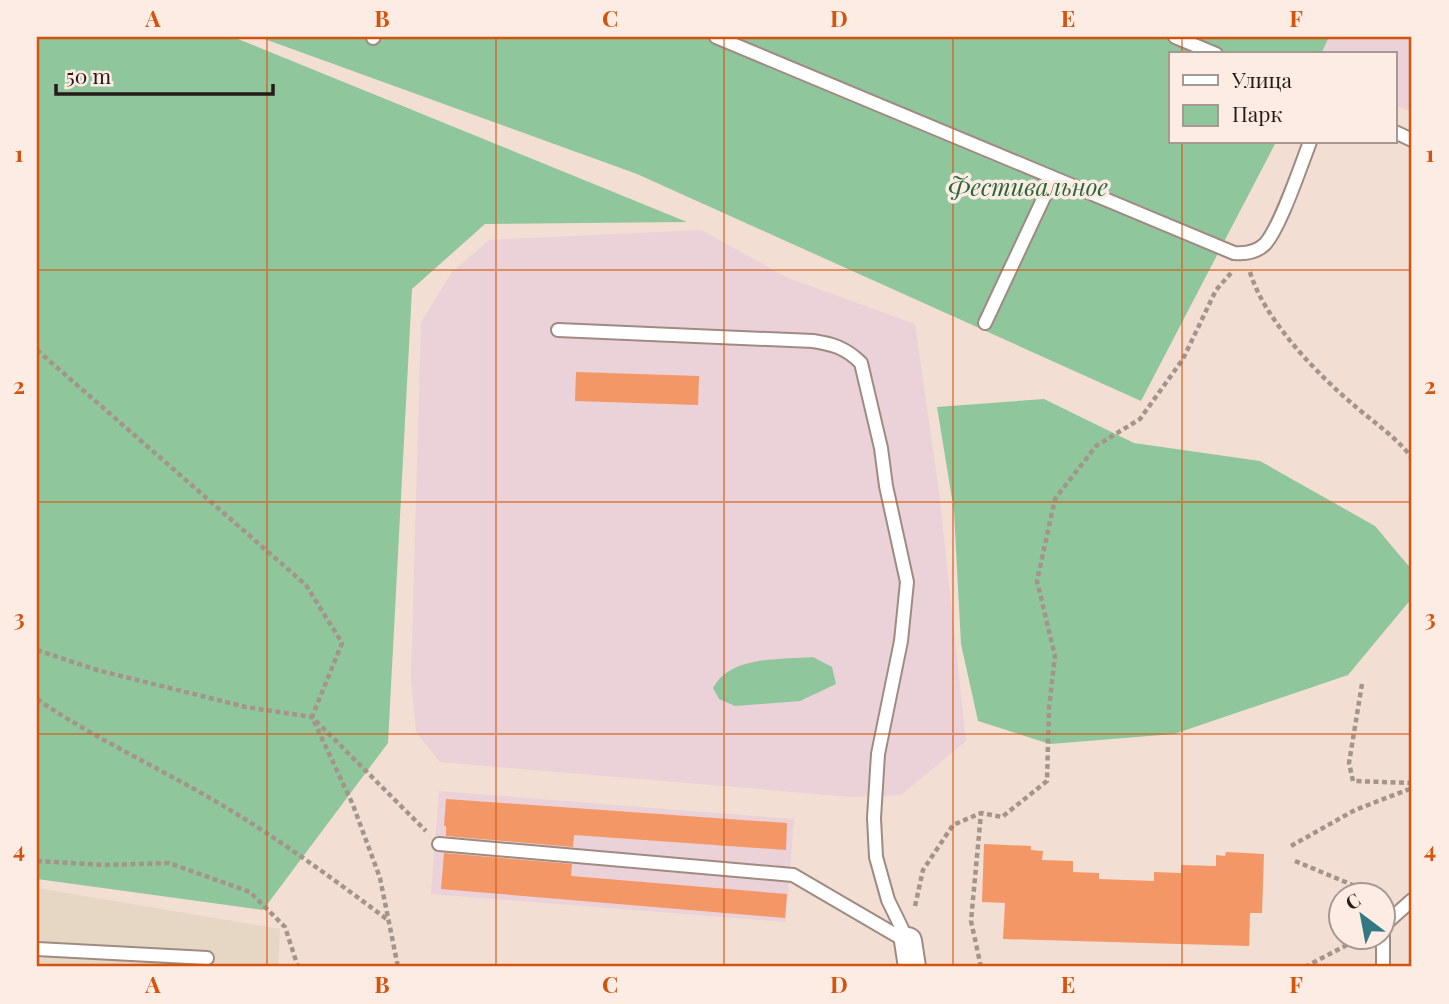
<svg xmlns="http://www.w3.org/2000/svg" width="1449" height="1004" font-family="'Playfair Display',serif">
<rect width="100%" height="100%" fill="#f3ded3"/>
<!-- industrial -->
<path fill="#ebd1d8" d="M1329,37H1412V112L1395,105V54H1321Z
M701,230L788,278L915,324L939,492L966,741L901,795L851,797L440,762L416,732L411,678L421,322L452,272L489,240Z
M439,791L794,819L786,922L431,894Z"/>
<!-- education -->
<path fill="#e5d7c4" d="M37,888L280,929L278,967H37Z"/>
<!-- green -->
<path fill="#90c69c" d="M37,37H233L687,222L485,224L412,289L388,743L263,910L37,879Z
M259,37H1329L1321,54H1171V142H1276L1141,401L637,174Z
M1044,399L1134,443L1260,461L1375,526L1412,570V598L1348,675L1174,734L1050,744L978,721L961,644L954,511L937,407Z
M813,657L832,667L836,684L800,701L735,706L719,699L713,688C731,655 780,660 813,657Z"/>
<!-- building -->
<path fill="#f39767" d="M576,372L699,376L698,405L575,401Z
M446,799L787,823L786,850L574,835L573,847L446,836V826H444Z
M984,844L1031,846V850L1043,851L1042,860L1073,861V872L1099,873V879L1154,881V872L1181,873V865L1216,866V855L1225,856L1226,852L1264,854L1262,913H1250L1249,946L1003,939L1005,903L982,902Z
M444,853L572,864L571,876L787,894L785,918L441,889Z"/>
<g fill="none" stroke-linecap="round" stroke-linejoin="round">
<!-- lane casing -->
<g stroke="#9f8b82" stroke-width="16">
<path id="lane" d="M716,37L1234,253C1245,254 1256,253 1265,244C1280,228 1301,165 1310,142
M1175,37L1216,54
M373,38L374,37
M1395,132L1412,140
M985,323L1053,178
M558,330L813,341C833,344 846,348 861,363L881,448L886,486L907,582L901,641L878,754L874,818L876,857L888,900L908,941
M439,844L793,875L906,941
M37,949L207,958
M1383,967V926L1412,900"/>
</g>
<!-- street casing -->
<g stroke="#9f8b82" stroke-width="30">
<path id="street" d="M908,941L912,967"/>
</g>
<!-- path -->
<path stroke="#a4948c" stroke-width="4.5" stroke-dasharray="5 3.5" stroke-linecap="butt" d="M1250,272C1264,320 1319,376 1356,407C1376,424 1397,438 1412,458
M37,350L306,585L342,643L312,717L353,805L380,878L398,967
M37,650L97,670L246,707L312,717L426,831
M1362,684L1349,763L1353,781L1412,783
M37,699C89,735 147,762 203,794C268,831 328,875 388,920
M1291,846L1355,810L1412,788
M37,861L104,865L169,863L250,892L285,927L298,967
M1295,861L1372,893L1373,895
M915,906L923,870L953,825L981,813L1002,817L1047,781L1049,708L1055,656L1037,581L1055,499L1096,446L1140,419L1183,359L1216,290L1231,273
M981,967L971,921L981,813
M1305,967L1362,937"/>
<!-- lane -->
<use href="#lane" stroke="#fff" stroke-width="12"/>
<!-- street -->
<use href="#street" stroke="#fff" stroke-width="26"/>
</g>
<!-- grid -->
<path fill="none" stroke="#d4530d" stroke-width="2" stroke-opacity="0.55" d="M267,37V967M496,37V967M724,37V967M953,37V967M1182,37V54M1182,142V967M37,270H1412M37,502H1412M37,734H1412"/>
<g text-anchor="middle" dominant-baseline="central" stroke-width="7" stroke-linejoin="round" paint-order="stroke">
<!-- park labels -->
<g font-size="24" font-style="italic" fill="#27663b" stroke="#fdece4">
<text x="1028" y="186">Фестивальное</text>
</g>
</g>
<!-- border -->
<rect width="1449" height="1004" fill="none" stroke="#fdece4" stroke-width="77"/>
<!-- legend -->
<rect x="1169" y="52" width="228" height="91" fill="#fdece4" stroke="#a69992" stroke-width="2"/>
<rect x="1183" y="75" width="35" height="10" fill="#ffffff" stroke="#a69992" stroke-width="2"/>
<text x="1232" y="88" font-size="21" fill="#241c18">Улица</text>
<rect x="1183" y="105" width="35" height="21" fill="#90c69c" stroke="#a69992" stroke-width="2"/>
<text x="1232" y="122" font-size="21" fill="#241c18">Парк</text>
<!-- north arrow -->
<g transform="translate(1362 916) rotate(328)"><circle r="33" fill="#fdece4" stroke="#a69992" stroke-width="2"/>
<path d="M0-5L12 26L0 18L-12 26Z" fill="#327984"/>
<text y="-10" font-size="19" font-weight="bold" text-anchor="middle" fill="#241c18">С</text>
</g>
<!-- scale -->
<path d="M56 84v10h217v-10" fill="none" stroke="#241c18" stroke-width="3.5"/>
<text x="66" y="84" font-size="21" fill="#241c18" stroke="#fdece4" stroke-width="5" paint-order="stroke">50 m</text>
<rect x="38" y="38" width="1372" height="927" fill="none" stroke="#d4530d" stroke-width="2.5"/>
<g font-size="23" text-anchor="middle" font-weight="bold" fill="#d4530d">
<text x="153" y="27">A</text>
<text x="382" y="27">B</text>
<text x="610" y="27">C</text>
<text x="839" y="27">D</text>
<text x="1068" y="27">E</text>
<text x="1296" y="27">F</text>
<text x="19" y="162">1</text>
<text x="1430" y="162">1</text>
<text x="19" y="394">2</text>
<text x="1430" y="394">2</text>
<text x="19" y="626">3</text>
<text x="1430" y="626">3</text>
<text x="19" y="858">4</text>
<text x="1430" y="858">4</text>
<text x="153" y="993">A</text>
<text x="382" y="993">B</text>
<text x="610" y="993">C</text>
<text x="839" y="993">D</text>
<text x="1068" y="993">E</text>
<text x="1296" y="993">F</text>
</g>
</svg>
